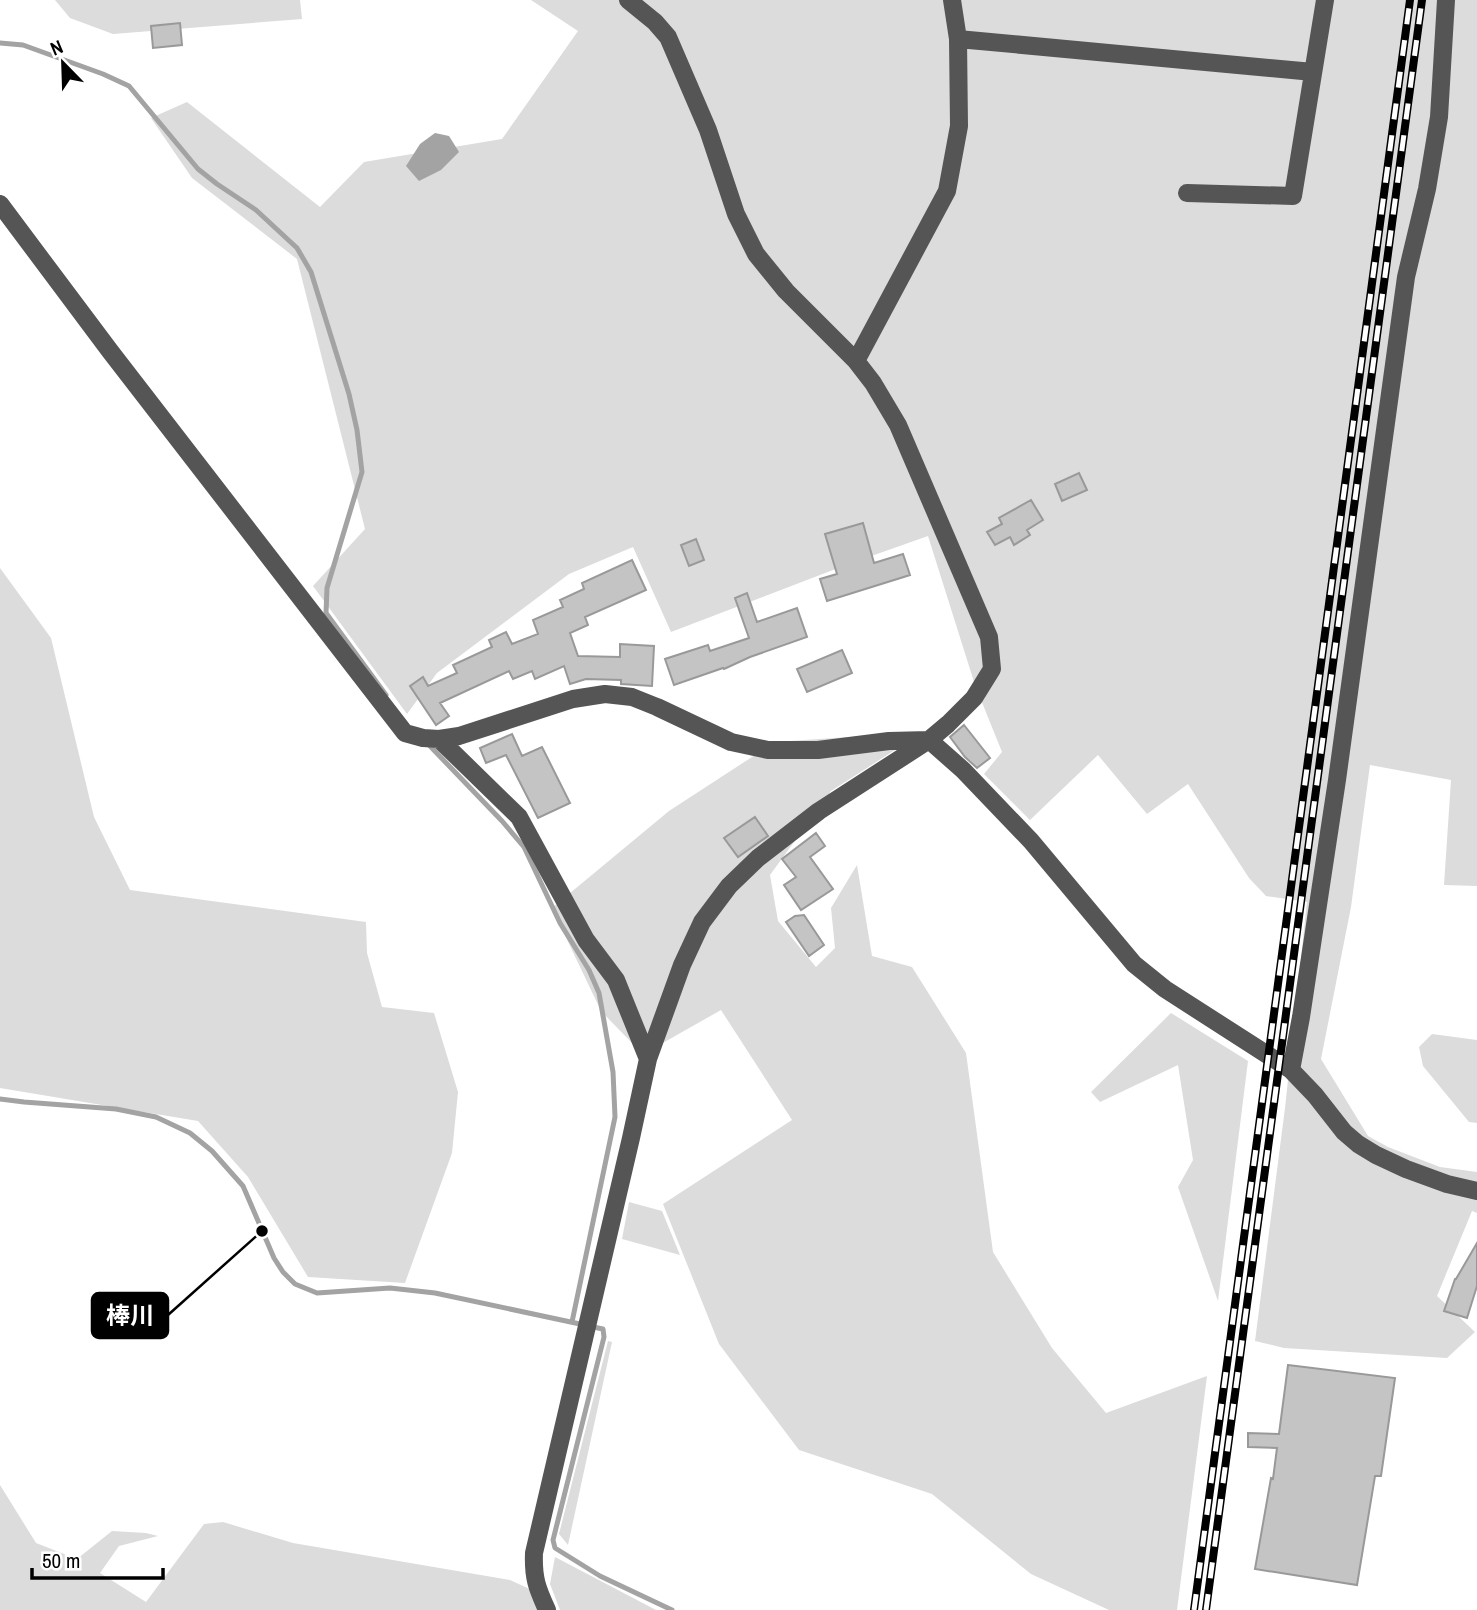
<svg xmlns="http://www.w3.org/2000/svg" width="1477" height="1610" font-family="'Archivo Narrow','Noto Sans JP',sans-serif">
<rect width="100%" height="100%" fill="#fff"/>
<!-- green -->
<path fill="#dcdcdc" d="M55,0H300L302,19L113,34L70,18Z
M531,0H1477V886L1444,885L1451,780L1370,765L1351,907L1321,1059L1368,1136L1388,1147L1440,1167L1477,1172V1213L1472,1211L1437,1296L1475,1332L1447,1358L1284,1348L1255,1341L1285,1108L1307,902L1266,896L1249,878L1188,784L1147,814L1098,755L1030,820L984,774L1002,752L975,685L928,536L846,565L671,632L633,547L569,574L437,673L407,714L313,586L365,529L297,259L192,178L151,118L187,102L320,207L364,162L502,139L578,31Z
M0,568L51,638L94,817L130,890L366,922L367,953L382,1007L434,1013L458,1092L452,1153L405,1283L308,1277L248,1177L198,1121L0,1088Z
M923,732L831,791L770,875L778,921L816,967L835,948L831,908L857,865L872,956L912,967L966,1053L993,1252L1052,1348L1106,1413L1207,1376L1177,1610H1109L1031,1574L932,1494L799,1450L719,1344L663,1204L792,1120L721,1010L661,1044L632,1043L601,1011L552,908L669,811L775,742Z
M1171,1013L1248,1061L1218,1301L1178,1187L1193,1160L1178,1065L1100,1102L1091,1092Z
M1432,1034L1477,1040V1123L1469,1122L1423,1066L1419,1047Z
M629,1202L662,1211L680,1255L622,1239Z
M608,1341L612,1342L568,1545L559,1534Z
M0,1485L36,1543L77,1559L112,1531L146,1533L158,1536L119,1546L100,1573L146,1602L204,1524L223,1522L293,1543L510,1580L534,1591L540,1610H0Z
M555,1557L656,1610H560L550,1584Z"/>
<!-- water -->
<path fill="#a3a3a3" d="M435,133L449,136L459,152L441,170L419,181L406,166L420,144Z"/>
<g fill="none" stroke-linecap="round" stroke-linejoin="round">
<!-- stream -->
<path stroke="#a3a3a3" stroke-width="5" d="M0,43L23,45L103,74L129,86L198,169L217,184L256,210L297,248L311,272L349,394L357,430L362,472L327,588L326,613L386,695
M429,745L502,821L524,847L560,923L589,970L599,993L613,1072L615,1117L572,1322
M0,1099L24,1102L116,1109L156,1117L190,1133L212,1151L243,1186L274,1258L283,1272L295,1284L317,1293L390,1288L435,1293L580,1324
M593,1327L603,1329L604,1337L553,1540L555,1548L600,1576L672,1610"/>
</g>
<!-- building -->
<path fill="#c4c4c4" stroke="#999" stroke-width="2" d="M180,23L182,45L153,48L151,26Z
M1079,473L1087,490L1062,501L1055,484Z
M1031,500L1043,520L1027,530L1030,535L1014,545L1010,537L995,545L987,532L1002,524L999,518Z
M863,523L874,563L903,554L910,575L827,601L820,579L837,574L825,534Z
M696,539L704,560L689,566L681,545Z
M632,560L646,590L585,617L588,625L570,633L578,656L620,657V644L654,646L652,686L621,684V680L586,679L570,684L564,666L535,679L532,671L513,679L509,671L440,703L449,716L436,725L410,686L423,677L428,686L457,673L453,665L492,647L489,640L506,632L512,644L538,634L533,620L563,607L560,600L584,589L582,583Z
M747,593L757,622L797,608L807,637L750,657L724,669L723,668L674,685L665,659L708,645L710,651L749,638L735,598Z
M842,650L852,673L807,692L797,669Z
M964,725L990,758L977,768L965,757L950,737Z
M512,734L522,756L542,747L570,803L538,818L506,755L486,763L480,748Z
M755,817L768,836L738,857L724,838Z
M816,833L825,846L810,857L833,889L801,910L784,885L796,877L782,859Z
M804,915L824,945L809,956L786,922L795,916Z
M1477,1243V1286L1467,1318L1444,1311L1455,1279H1456Z
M1288,1365L1395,1378L1381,1476H1375L1357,1585L1255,1569L1271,1478L1273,1479L1277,1448L1248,1447V1433L1279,1434Z"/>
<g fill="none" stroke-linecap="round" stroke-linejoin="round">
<!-- minor -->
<path stroke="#555" stroke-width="18" d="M958,39L1313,72
M1187,193L1293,196L1325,0
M0,204L110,351L405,733L423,738L439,739L459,736L573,699L605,694L632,697L657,707L731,742L768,750H818L889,741L929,740L963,770L1031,841L1134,964L1165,989L1291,1070L1315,1095L1344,1132L1358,1144L1376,1155L1406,1169L1447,1184L1477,1191
M856,361L947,191L959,126L958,39L952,0
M439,739L519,817L586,940L616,980L648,1059
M1291,1070L1301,1017L1337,780L1406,277L1427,189L1439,117L1446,0
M547,1610C537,1588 533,1578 534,1553L631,1138L648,1059L682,965L702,922L729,886L758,858L819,811L929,740L948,724L974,698L992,669L989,637L898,425L873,383L856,361L786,291L756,254L736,214L708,130L668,37L655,22L628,0"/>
<!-- rail casing -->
<g stroke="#000" stroke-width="8">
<path id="rail" d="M1194,1610L1410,0
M1206,1610L1422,0"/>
</g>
<!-- rail -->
<use href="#rail" stroke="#fff" stroke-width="5" stroke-dasharray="16" stroke-linecap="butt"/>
</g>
<!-- callouts -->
<path fill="none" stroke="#000" stroke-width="2.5" d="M262 1231L168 1315"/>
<circle fill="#000" stroke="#fff" stroke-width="2.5" cx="262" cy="1231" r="7"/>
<rect fill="#000" stroke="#000" stroke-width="2.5" x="92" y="1293" width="76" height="45" rx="7"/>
<g font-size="24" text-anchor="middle" font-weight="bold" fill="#fff">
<text x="130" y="1324">棒川</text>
</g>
<!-- north arrow -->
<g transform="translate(63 63) rotate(337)" stroke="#ffffff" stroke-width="5" paint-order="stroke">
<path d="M0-5L12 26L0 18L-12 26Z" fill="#000000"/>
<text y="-10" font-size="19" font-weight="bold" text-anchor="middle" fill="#000000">N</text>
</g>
<!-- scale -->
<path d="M32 1568v10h131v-10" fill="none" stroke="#000000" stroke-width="3.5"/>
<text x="42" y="1568" font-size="21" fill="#000000" stroke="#ffffff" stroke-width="5" paint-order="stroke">50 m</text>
</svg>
